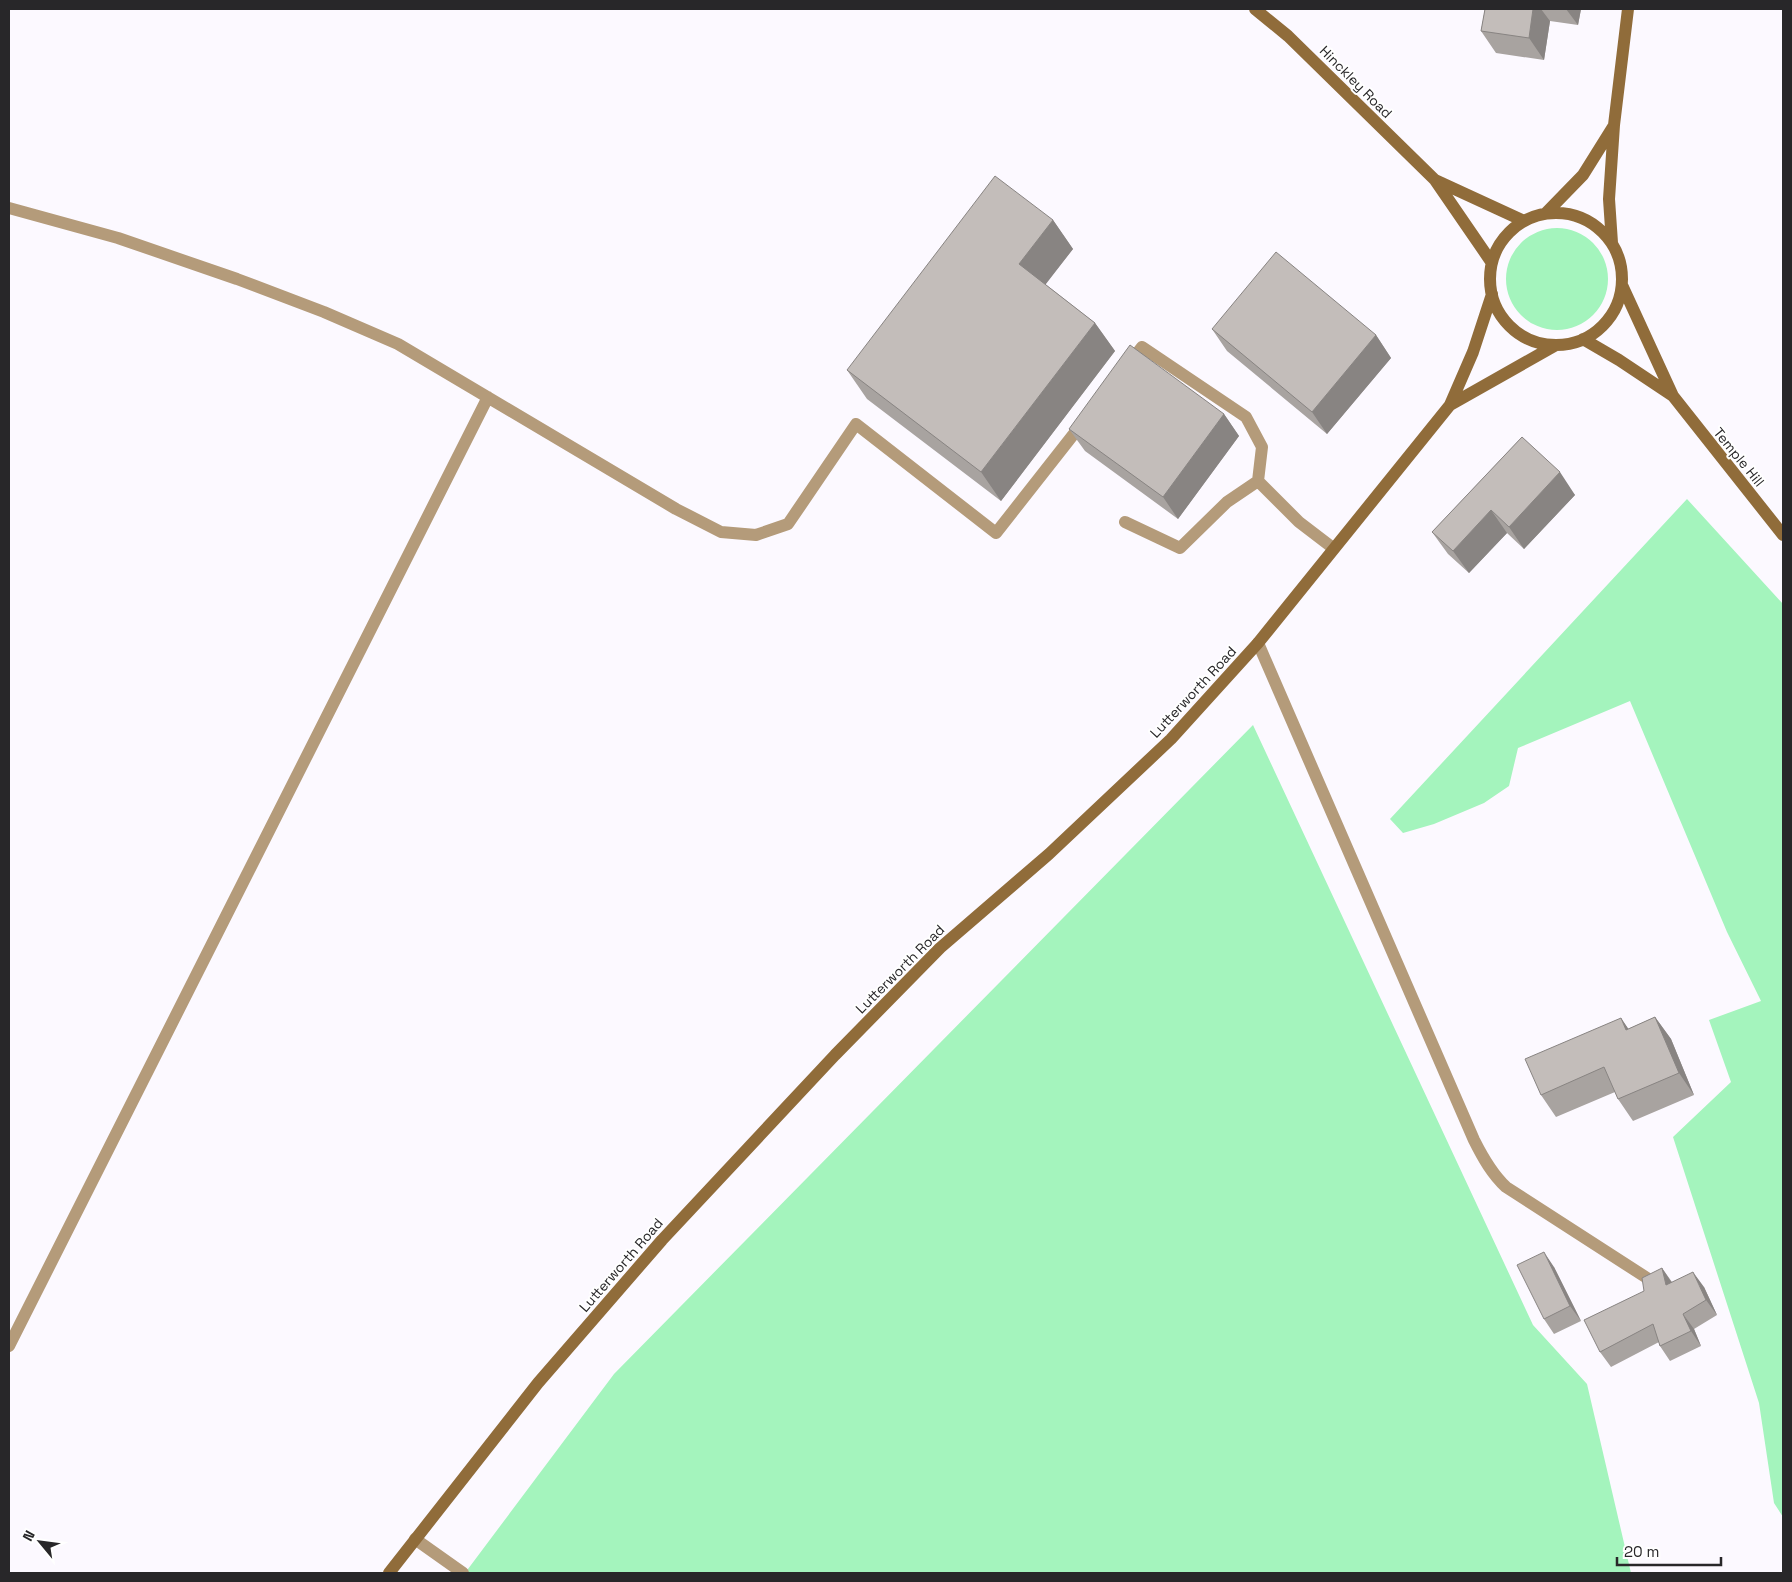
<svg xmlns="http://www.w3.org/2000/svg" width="1792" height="1582" font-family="'Space Grotesk',sans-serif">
<rect width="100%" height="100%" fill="#fcf9ff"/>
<!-- green -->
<path fill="#a4f4bd" d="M1506 279a51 51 0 1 1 102 0a51 51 0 1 1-102 0Z
M1687,499L1783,604V1517L1774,1503L1759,1403L1673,1137L1731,1082L1709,1020L1761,1001L1727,932L1630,701L1518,748L1509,786L1484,803L1434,824L1403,833L1390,819Z
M1253,725L1533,1325L1587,1384L1631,1573H465L614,1374Z"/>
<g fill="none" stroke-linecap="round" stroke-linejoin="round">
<!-- service -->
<path stroke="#b49b7a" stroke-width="12" d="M9,208L118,238L237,279L324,312L398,344L676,509L721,532L756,535L788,524L856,424L996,533L1084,421
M1129,364L1142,347L1246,417L1262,447L1258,481
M1125,522L1180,548L1227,502L1258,481L1299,522L1333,548
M1258,643L1474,1140C1483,1158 1492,1174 1506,1187L1647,1278
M9,1346L488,397
M415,1539L463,1573"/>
<!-- secondary -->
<path stroke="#906c3a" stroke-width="12" d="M1255,9L1288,36L1435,180L1492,263
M1435,180L1524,221
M1546,213L1583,175L1613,127
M1490 279a66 66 0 1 1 132 0a66 66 0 1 1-132 0Z
M1612,243L1609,199L1614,125L1628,9
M1622,285L1673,396L1783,535
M1583,339L1619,360L1673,396
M1450,405L1556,345
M389,1573L538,1383L662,1240L835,1055L940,948L1049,854L1171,739L1258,643L1450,405L1473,352L1492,294"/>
</g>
<!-- wall -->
<path fill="#a8a3a0" d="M1481,9H1581L1578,25L1550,21L1544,60L1496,53L1481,31L1485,9Z
M1053,220L1073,249L1045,284L1095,323L1115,351L1001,501L867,399L847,370Z
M1212,329L1376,335L1391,358L1327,434L1227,351Z
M1224,414L1239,436L1178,519L1085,451L1069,429Z
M1522,437L1575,495L1524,549L1507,533L1469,573L1448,554L1432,532Z
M1655,1017L1671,1039L1694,1095L1633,1121L1618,1099L1615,1092L1556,1117L1541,1095L1621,1018L1628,1029Z
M1554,1267L1581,1321L1554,1334L1544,1319Z
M1662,1268L1672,1282L1704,1287L1717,1315L1694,1329L1701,1346L1670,1361L1660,1346L1659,1342L1611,1367L1600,1352Z"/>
<!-- shaded-wall -->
<path fill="#888482" d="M1533,9H1541L1550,21L1544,60L1529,38Z
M1566,9H1581L1578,25Z
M1053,220L1073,249L1039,293L1019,264Z
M1095,323L1115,351L1001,501L981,472Z
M1376,335L1391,358L1327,434L1312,412Z
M1224,414L1239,436L1178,519L1163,497Z
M1560,472L1575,495L1524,549L1509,527Z
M1491,510L1507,533L1469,573L1453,551Z
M1655,1017L1671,1039L1694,1095L1679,1073Z
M1621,1018L1636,1040L1626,1030Z
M1544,1252L1554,1267L1581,1321L1570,1306Z
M1662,1268L1672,1283L1666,1285Z
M1693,1272L1704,1287L1717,1315L1706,1300Z
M1683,1314L1694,1329L1701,1346L1691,1331Z"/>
<!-- building -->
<path fill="#c3bdba" stroke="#888482" d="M1485,9H1533L1529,38L1481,31Z
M995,176L1053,220L1019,264L1095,323L981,472L847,370Z
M1276,252L1376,335L1312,412L1212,329Z
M1130,345L1224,414L1163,497L1069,429Z
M1522,437L1560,472L1509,527L1491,510L1453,551L1432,532Z
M1655,1017L1679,1073L1618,1099L1604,1067L1541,1095L1525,1059L1621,1018L1626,1030Z
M1544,1252L1570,1306L1544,1319L1517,1265Z
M1662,1268L1666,1285L1693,1272L1706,1300L1683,1314L1691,1331L1660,1346L1653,1324L1600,1352L1584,1320L1644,1291L1642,1278Z"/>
<g text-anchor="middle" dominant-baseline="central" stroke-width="4" stroke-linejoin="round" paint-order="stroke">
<!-- street labels -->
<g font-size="14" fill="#282729" stroke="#fff">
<text transform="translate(1356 82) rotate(45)">Hinckley Road</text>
<text transform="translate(1739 457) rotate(51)">Temple Hill</text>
<text transform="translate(1193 692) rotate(-47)">Lutterworth Road</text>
<text transform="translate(900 969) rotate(-45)">Lutterworth Road</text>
<text transform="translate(621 1265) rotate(-49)">Lutterworth Road</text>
</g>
</g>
<!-- border -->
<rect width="1792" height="1582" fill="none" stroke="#282729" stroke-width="20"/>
<!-- north arrow -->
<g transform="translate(40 1542) rotate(299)" stroke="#ffffff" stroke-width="4" paint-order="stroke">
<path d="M0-4L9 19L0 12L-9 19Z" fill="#282729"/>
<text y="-8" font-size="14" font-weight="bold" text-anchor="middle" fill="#282729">N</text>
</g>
<!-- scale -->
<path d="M1617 1557v8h104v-8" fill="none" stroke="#282729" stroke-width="2.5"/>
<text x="1624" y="1557" font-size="15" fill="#282729" stroke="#ffffff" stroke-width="4" paint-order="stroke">20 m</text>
</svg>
